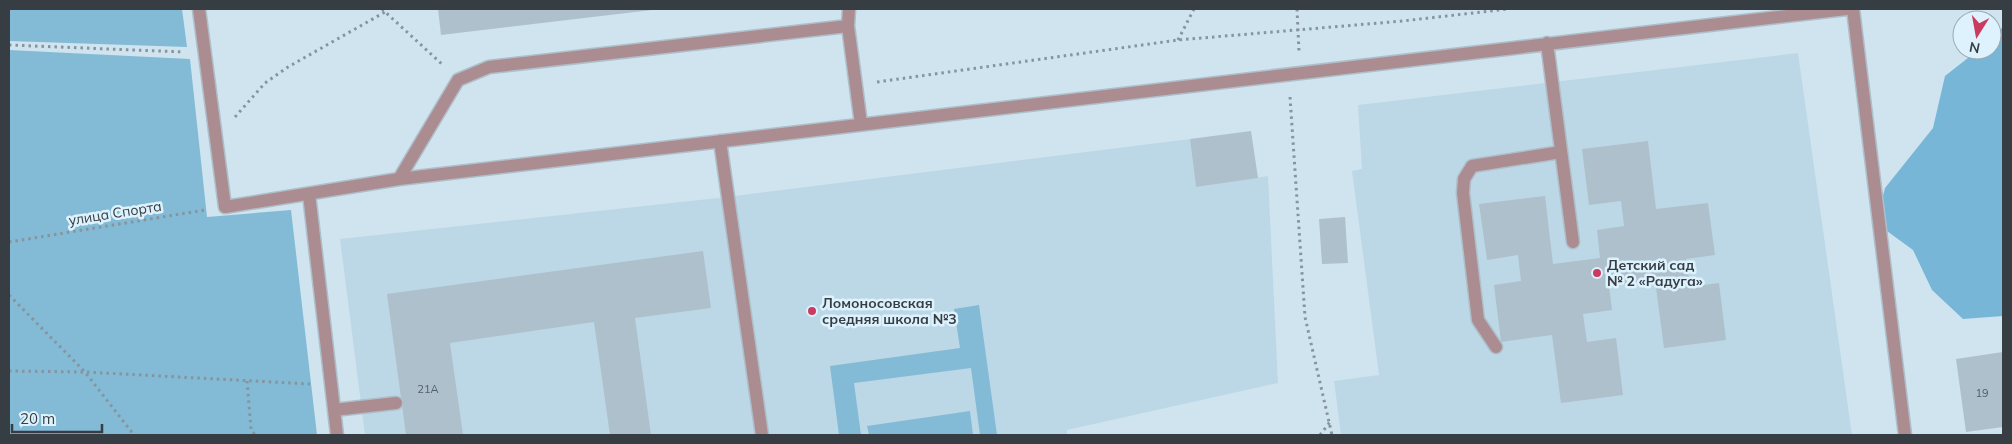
<svg xmlns="http://www.w3.org/2000/svg" width="2012" height="444" font-family="Mulish,sans-serif">
<rect width="100%" height="100%" fill="#d0e4f0"/>
<!-- built -->
<path fill="#bcd8e7" d="M1798,53L1852,435H1341L1334,381L1379,375L1352,171L1362,169L1358,105Z
M1190,139L1196,187L1268,176L1278,383L1067,430V435H365L340,239L727,197Z"/>
<!-- green -->
<path fill="#83bad6" d="M9,9H182L187,47L9,41Z
M9,50L190,59L207,217L291,210L317,435H9Z
M979,305L997,435H980L971,368L854,383L861,435H839L830,366L960,348L954,309Z
M970,411L973,435H869L867,426Z"/>
<!-- forest -->
<path fill="#77b6d7" d="M2003,27V316L1963,319L1932,290L1913,250L1876,223L1885,188L1933,128L1945,76L1978,50H1992V37Z"/>
<!-- building -->
<path fill="#adc0cb" d="M438,9H652V10L441,35Z
M1251,131L1258,178L1196,187L1190,139Z
M1648,141L1656,209L1708,203L1715,255L1686,259L1690,287L1719,283L1726,340L1664,348L1655,280L1609,286L1612,310L1583,314L1587,342L1616,338L1623,395L1561,403L1552,335L1501,342L1494,285L1521,281L1518,255L1487,260L1479,204L1545,196L1553,264L1600,258L1597,230L1624,226L1621,201L1589,205L1582,149Z
M1345,217L1348,263L1322,264L1319,219Z
M703,251L711,308L635,318L651,435H610L594,322L450,343L463,435H406L387,294Z
M2003,352V427L1966,432L1956,359Z"/>
<g fill="none" stroke-linecap="round" stroke-linejoin="round">
<!-- minor casing -->
<g stroke="#aebfca" stroke-width="15">
<path id="minor" d="M199,9L225,207L399,179L1846,9
M849,9L848,26L861,124
M1853,9L1905,435
M1547,43L1573,242
M720,141L762,435
M399,179L458,80L489,67L848,26
M309,194L337,435
M1496,347L1478,320L1463,193L1464,179L1472,166L1561,152
M334,410L396,403"/>
</g>
<!-- path -->
<path stroke="#86949d" stroke-width="3" stroke-dasharray="2.5 4" stroke-linecap="butt" d="M382,9L444,66
M1297,9L1299,52
M1178,40L1194,9
M9,45L184,52
M877,82L1178,40L1403,21L1507,9
M1290,97L1305,317L1332,435
M235,117L265,83L288,67L385,12
M9,242L205,210
M9,295L85,372L134,435
M9,371L85,372L310,384
M247,381L251,429L255,435
M1320,435L1330,422"/>
<!-- minor -->
<use href="#minor" stroke="#ab8d91" stroke-width="12"/>
</g>
<!-- markers -->
<g fill="#cb3b60" stroke="#ddf2fd" stroke-width="2">
<circle cx="1597" cy="273" r="5"/>
<circle cx="812" cy="311" r="5"/>
</g>
<g text-anchor="middle" dominant-baseline="central" stroke-width="5" stroke-linejoin="round" paint-order="stroke">
<!-- number labels -->
<g font-size="11" fill="#545e65">
<text x="428" y="389">21А</text>
<text x="1982" y="393">19</text>
</g>
<!-- street labels -->
<g font-size="14" fill="#363e43" stroke="#ddf2fd">
<text transform="translate(115 213) rotate(-9)">улица Спорта</text>
</g>
<!-- poi labels -->
<g font-size="14" font-weight="bold" fill="#363e43" stroke="#ddf2fd" text-anchor="start">
<text x="1607" y="265">Детский сад<tspan x="1607" dy="16">№ 2 «Радуга»</tspan></text>
<text x="822" y="303">Ломоносовская<tspan x="822" dy="16">средняя школа №3</tspan></text>
</g>
</g>
<!-- border -->
<rect width="2012" height="444" fill="none" stroke="#363e43" stroke-width="20"/>
<!-- north arrow -->
<g transform="translate(1977 35) rotate(191)"><circle r="24" fill="#ddf2fd" stroke="#9aaab3"/>
<path d="M0-4L9 19L0 12L-9 19Z" fill="#cb3b60"/>
<text y="-8" font-size="14" font-weight="bold" text-anchor="middle" fill="#363e43">N</text>
</g>
<!-- scale -->
<path d="M12 424v8h90v-8" fill="none" stroke="#363e43" stroke-width="2.5"/>
<text x="20" y="424" font-size="15" fill="#363e43" stroke="#ddf2fd" stroke-width="4" paint-order="stroke">20 m</text>
</svg>
